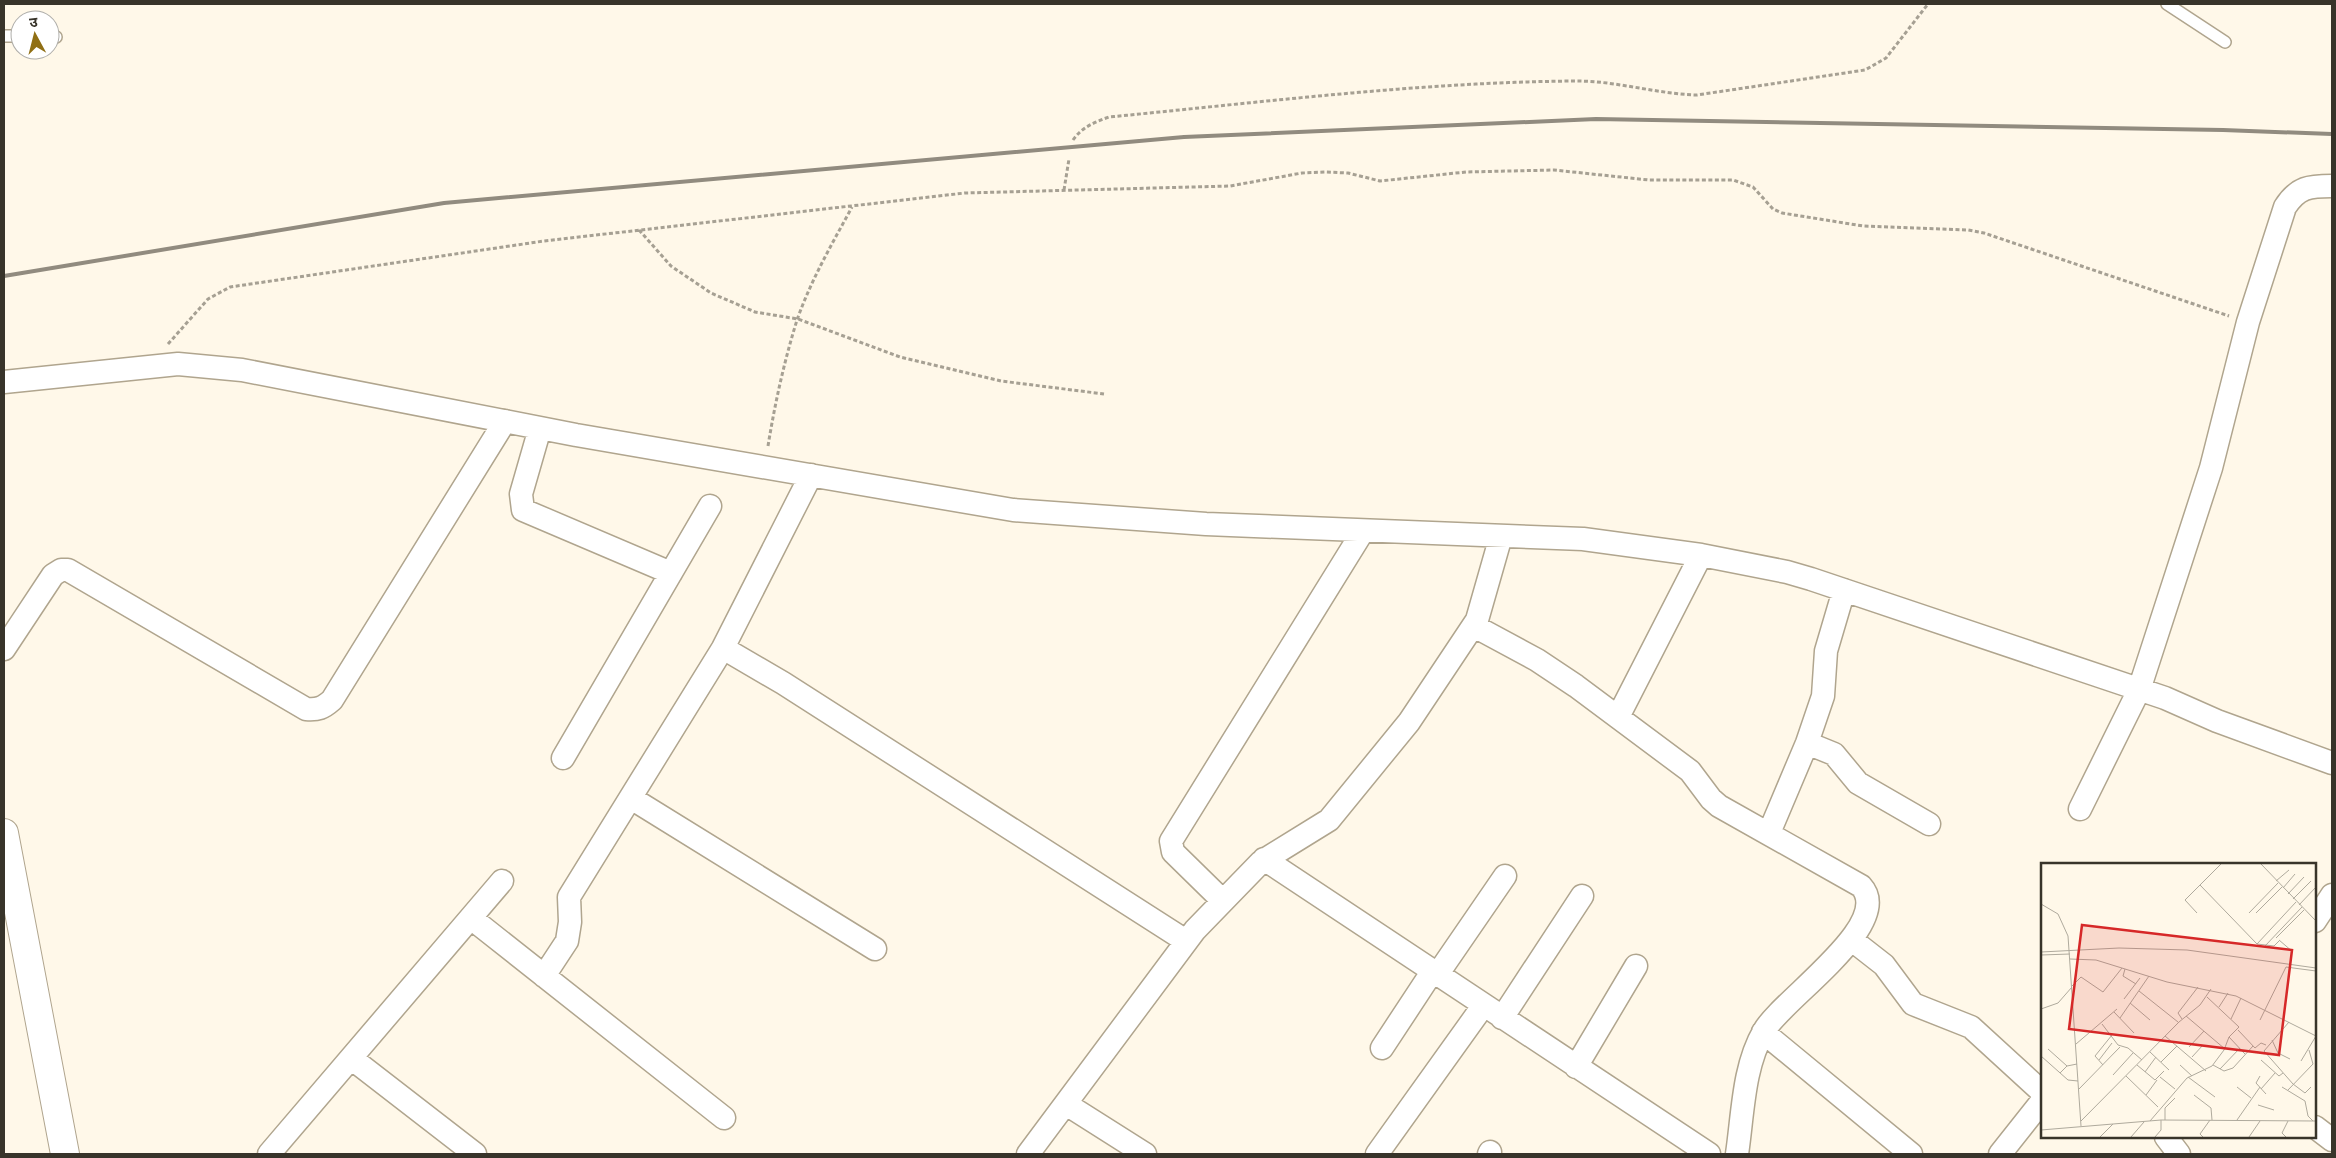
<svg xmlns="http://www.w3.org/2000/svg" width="2336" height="1158" font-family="Overpass,'Noto Sans Devanagari',sans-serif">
<rect width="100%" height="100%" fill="#fff8e9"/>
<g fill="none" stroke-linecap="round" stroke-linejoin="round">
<!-- lane casing -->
<g stroke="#b0a58e" stroke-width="14">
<path id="lane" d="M2167,4L2225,42
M4,36H20
M50,37H56"/>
</g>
<!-- street casing -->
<g stroke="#b0a58e" stroke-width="25">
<path id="street" d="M4,382L178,364L242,370L576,435L1013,510L1206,524L1583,539L1701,555L1787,572L1811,579L2165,698L2217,721L2332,763
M540,428L521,494L523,510L671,573
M1474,626L1537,660L1576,686L1690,771L1711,799L1719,806L1861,886C1896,924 1781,1000 1764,1031C1743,1067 1743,1114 1737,1154
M723,648L783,683L1186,941
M4,649L53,575L61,570H68L306,709C318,710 323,708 332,700L505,421
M1618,717L1701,555
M1807,743L1834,754L1858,783L1929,824
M563,758L710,506
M631,798L875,949
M2080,809L2139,690L2211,468L2248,322L2285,207C2298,187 2309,186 2332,186
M1769,833L1807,743L1823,696L1826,651L1844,590
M1264,859L1709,1154
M1223,901L1173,852L1171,841L1363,531
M471,918L724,1118
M2315,921L2332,895
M1852,940L1884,965L1913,1004L1971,1027L2042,1092
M1437,975L1505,876
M544,976L567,941L570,922L569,897L723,648L811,475
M1502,1018L1582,896
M1763,1032L1911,1154
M1382,1048L1432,972
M351,1058L475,1154
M1576,1067L1636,966
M1066,1104L1145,1154
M2315,1127L2332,1140
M2166,1137L2179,1154
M269,1154L502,881
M1028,1154L1195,930L1261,862L1329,820L1409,722L1477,620L1501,536
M1377,1154L1483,1006
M1489,1154L1490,1152
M2000,1154L2042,1101"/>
</g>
<!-- secondary casing -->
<g stroke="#b0a58e" stroke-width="30">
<path id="secondary" d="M4,833L65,1154"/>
</g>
<!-- path -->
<path stroke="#a6a093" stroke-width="3" stroke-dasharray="4 2.5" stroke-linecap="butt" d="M1073,140C1082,127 1095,122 1109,117C1265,102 1421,82 1577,81C1617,81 1657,94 1697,95L1865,70L1886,58L1928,4
M1064,190L1069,159
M639,230L671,266L711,293L755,312L798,319L900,357L1001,381L1104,394
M168,344L208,299L230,287L544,241L965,193L1230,186L1302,173L1325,172L1348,173L1380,181L1466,172L1554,170L1649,180H1733L1753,187L1773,209L1782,213L1863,226L1968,230L1984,233L2229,316
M768,446C775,403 784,362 797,320C811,280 832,244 852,207"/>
<!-- lane -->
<use href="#lane" stroke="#fff" stroke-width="11"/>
<!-- street -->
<use href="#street" stroke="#fff" stroke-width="22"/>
<!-- secondary -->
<use href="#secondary" stroke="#fff" stroke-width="28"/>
<!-- rail -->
<path stroke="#918b7f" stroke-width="4" d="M4,276L444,203L1184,137L1596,119L2223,130L2332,134"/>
</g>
<!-- overview -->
<g transform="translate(2041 863)">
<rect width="275" height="275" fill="#fff8e9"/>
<path fill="none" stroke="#afaa9d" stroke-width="1" d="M220,1L275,58M235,18L248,7M159,22L216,81L255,39M242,25L254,11M247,31L263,14M252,36L270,18M0,41L17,51L27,73L40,263M258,42L275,24M156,50L144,37L180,1M208,50L237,20M215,50L241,24M235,75L263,47M238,77L252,89M216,81L233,83L238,78M224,83L261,44M0,89L78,85L146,87L275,105M0,92L29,91M29,96L55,97L126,119L195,133L275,173L260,198M84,106L82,113L95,121M31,123L40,114L62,129L81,105M98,128L137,159M83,136L99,115M89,140L109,157M178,144L187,130M0,146L17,140L31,124M73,149L93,170M145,153L184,186M79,155L108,113M141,156L137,150L157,124M190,156L200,135M219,157L245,104L275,108M248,159L223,188L252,221M61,161L77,182L87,185L101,197M197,167L214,185L220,180L225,182M124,173L165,208M188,174L204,191M231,177L237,190L249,196M35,181L76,146M148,184L163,168M7,186L26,203M109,189L128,207M0,193L27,217L37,218M151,194L162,182M58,197L71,180M220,197L238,213L242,210M120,199L136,183M62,202L54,193L71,172M96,202L114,217L123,208M139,202L151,213M172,202L183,208L192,205L212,183M179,206L199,185M104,209L115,194M19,210L26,203L36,201M72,212L92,190M85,213L117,244M219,213L215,220L225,231M119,214L134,226M147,214L174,234M252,221L264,230L270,224M196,224L210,235M241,224L264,238L267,253L272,258M38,226L79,184M220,226L234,210M247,227L272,201L268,187M105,232L116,217M153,232L170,245L171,257M217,242L233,247M124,257V245L134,235M196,257L219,224M40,258L138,159L159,142L170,126M109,258L146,215L171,203L183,187L188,174L198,164L166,134M0,267L120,257L275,258M59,274L72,261M90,274L103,259M114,274L120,267V257M162,274L159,271L169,257M208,274L219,258M245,274L241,270L247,258"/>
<path fill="#d62828" fill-opacity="0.15" stroke="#d62828" stroke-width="2.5" d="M41,62L251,87L238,192L28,166Z"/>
<rect width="275" height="275" fill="none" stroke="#38342a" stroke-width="2.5"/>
</g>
<!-- border -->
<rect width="2336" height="1158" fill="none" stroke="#38342a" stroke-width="10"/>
<!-- north arrow -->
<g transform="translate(35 35) rotate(353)"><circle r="24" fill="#ffffff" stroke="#afaeaa"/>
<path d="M0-4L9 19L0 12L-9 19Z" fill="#906f14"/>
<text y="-8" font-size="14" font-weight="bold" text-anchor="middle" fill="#38342a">उ</text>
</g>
</svg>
